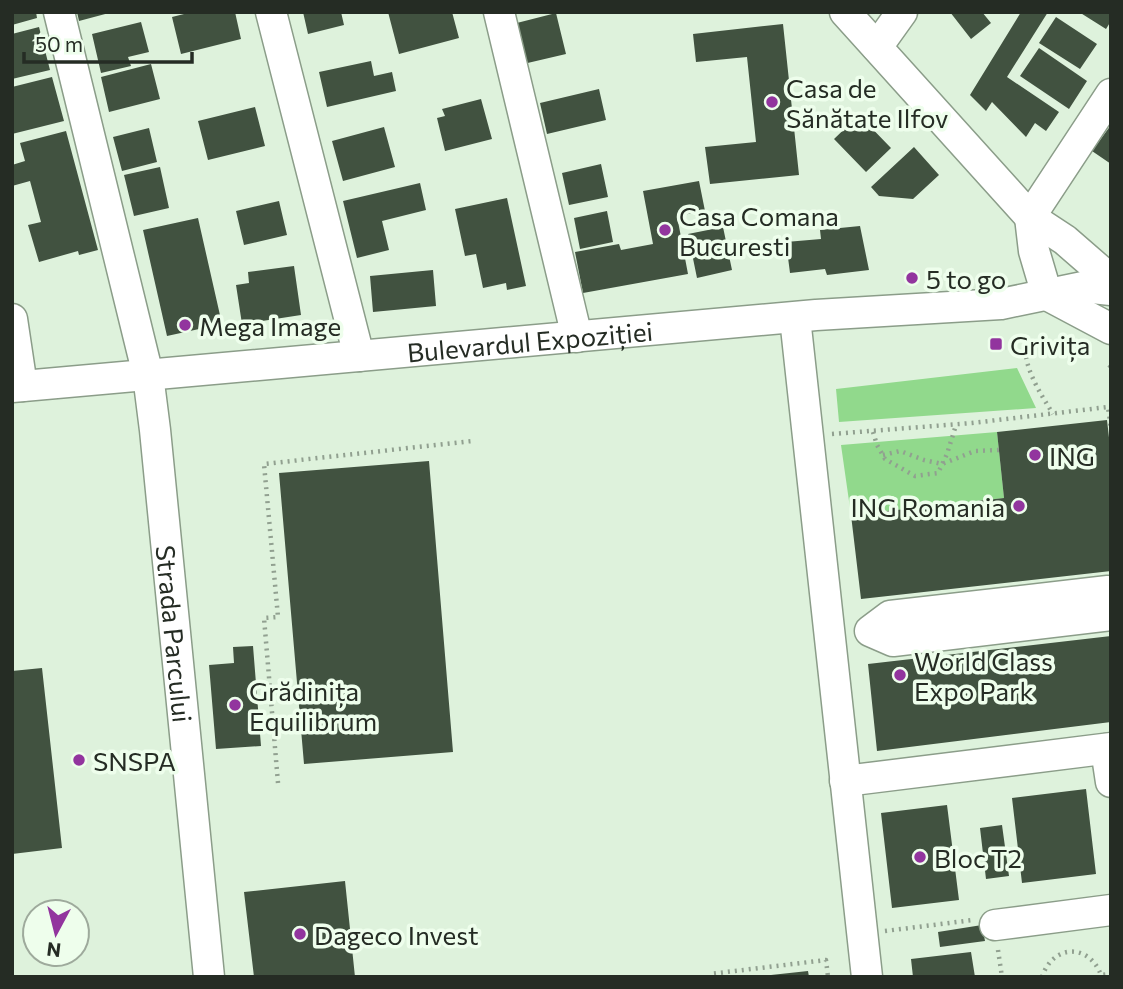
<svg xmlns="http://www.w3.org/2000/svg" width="1123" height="989" font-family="Commissioner,sans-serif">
<rect width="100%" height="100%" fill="#def2dc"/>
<!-- green -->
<path fill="#91d98c" d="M1017,368L1036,408L839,422L836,389Z
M997,432L1004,498L851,515L841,445Z"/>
<!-- building -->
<path fill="#415240" d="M12,12H36L37,18L12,25Z
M77,12H108L109,13L79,21Z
M192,12H235L241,39L181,54L172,17Z
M303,12H341L344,25L308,34Z
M388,12H452L459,38L399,54Z
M950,12H982L991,23L971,39Z
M1021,12H1048L1007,77L1059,112L1046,131L1035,123L1026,137L992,102L986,111L970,95Z
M1079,12H1111V21L1106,29Z
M556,13L566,54L519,65L509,25Z
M1056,17L1097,44L1080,69L1039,43Z
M141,22L149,52L128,57L131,66L101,73L92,34Z
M783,24L799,175L710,184L705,147L756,142L747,57L696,62L693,34Z
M39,27L50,70L12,79V34Z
M1039,48L1087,81L1069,109L1020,76Z
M371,61L374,76L392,72L396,91L327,107L319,72Z
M151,64L160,99L109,112L101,77Z
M52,77L64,121L12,134V87Z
M599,89L606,120L547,134L540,103Z
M481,99L492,139L445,151L437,118L445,116L442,109Z
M255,107L265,146L208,160L198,121Z
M859,115L891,148L866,172L834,139Z
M1111,125V164L1092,151Z
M384,127L395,167L343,181L332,141Z
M149,128L157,162L122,171L113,137Z
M66,131L98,250L79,255L78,251L39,262L28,225L41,222L30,181L12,186V165L25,161L20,143Z
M914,147L939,175L913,199L879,196L871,187Z
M601,164L608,197L569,205L562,173Z
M160,167L169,208L134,216L124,175Z
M699,181L705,211L677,216L688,274L583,293L575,252L619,244L621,250L653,244L643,191Z
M420,183L426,210L382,221L389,250L357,258L343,201Z
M507,198L526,286L507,290L506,283L483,288L476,254L465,256L455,209Z
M279,201L287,235L244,245L236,211Z
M607,211L613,242L580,249L574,218Z
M198,218L222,324L167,336L143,230Z
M860,226L869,270L827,275L825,269L790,273L786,242L821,239L820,230Z
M723,227L732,270L697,278L688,234Z
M294,266L301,315L242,324L236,285L249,283L248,272Z
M433,270L436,306L373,312L370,276Z
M1107,420L1111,455V571L861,599L851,515L1004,498L997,432Z
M429,461L453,752L304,764L279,473Z
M1111,636V722L877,751L868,664Z
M253,646L261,746L216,749L209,665L234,663L233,647Z
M42,668L62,848L12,854V671Z
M1086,789L1096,874L1022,883L1012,798Z
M947,805L959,900L892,908L881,813Z
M1002,825L1009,876L986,879L980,828Z
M345,881L355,977H254L244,892Z
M982,925L985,941L940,947L938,932Z
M971,952L975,977H913L911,959Z
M808,971L809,977H772L771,975Z"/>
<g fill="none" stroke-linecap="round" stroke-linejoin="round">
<!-- minor casing -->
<g stroke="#8b9d89" stroke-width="33">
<g id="minor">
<path id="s1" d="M59,12L148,375L155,430L209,977"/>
<path d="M271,12L359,356"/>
<path d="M499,12L577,337"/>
<path d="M845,12L1030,217L1065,240L1111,280"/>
<path d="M877,47L902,12"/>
<path d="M1030,217L1034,251L1047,295L1111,329"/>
<path d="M1030,217L1111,94"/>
<path d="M795,318L867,977"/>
<path d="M12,319L22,386"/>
<path id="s2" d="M12,387L816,315L1001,304L1083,287L1111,290"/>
<path d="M1108,591L1111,615L893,641L870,631L890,616Z"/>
<path d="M1106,749L1111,782"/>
<path d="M845,781L1111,748"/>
<path d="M995,925L1111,910"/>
</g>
</g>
<!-- path -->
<path stroke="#91a090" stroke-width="4.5" stroke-dasharray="2 5" stroke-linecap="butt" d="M1026,357C1030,378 1042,396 1053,414
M1109,368L1111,366
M873,432L877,445L885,459L915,476L938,473L947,454L956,425
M832,434L972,423L1108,407L1111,429
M883,455L900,451L924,460L942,464L975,451L999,450
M278,783L264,618L278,617L264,464L472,441
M885,931L973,920
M998,950L1002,977
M710,977V974L826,960L828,977
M1042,977C1053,944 1089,943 1101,975L1111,974"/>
<!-- minor -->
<use href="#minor" stroke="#fff" stroke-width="30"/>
</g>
<!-- markers -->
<g fill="#92349e" stroke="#eefeec" stroke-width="2.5">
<circle cx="772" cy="102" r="7"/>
<circle cx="665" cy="230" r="7"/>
<circle cx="912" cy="278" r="7"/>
<circle cx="185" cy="325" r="7"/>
<rect x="989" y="337" width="14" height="14" rx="3.5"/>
<circle cx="1035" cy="455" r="7"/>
<circle cx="1019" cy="506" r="7"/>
<circle cx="900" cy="675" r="7"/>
<circle cx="235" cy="705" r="7"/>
<circle cx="79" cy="760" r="7"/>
<circle cx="920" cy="857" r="7"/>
<circle cx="300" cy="934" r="7"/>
</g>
<g text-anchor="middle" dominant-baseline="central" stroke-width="7" stroke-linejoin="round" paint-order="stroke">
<!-- poi labels -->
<g font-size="26" fill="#252c24" stroke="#eefeec" text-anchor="start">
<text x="786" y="87">Casa de<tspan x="786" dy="30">Sănătate Ilfov</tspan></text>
<text x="679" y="215">Casa Comana<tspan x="679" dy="30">Bucuresti</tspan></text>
<text x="926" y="278">5 to go</text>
<text x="199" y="325">Mega Image</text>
<text x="1010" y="344">Grivița</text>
<text x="1049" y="455">ING</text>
<text x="1005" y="506" text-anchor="end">ING Romania</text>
<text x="914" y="660">World Class<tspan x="914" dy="30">Expo Park</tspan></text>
<text x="249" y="690">Grădinița<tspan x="249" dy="30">Equilibrum</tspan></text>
<text x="93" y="760">SNSPA</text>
<text x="934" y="857">Bloc T2</text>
<text x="314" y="934">Dageco Invest</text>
</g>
<!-- street labels -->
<g font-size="26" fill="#252c24" stroke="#eefeec">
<text stroke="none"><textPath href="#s2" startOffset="520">Bulevardul Expoziției</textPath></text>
<text stroke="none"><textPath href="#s1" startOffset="634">Strada Parcului</textPath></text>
</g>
</g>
<!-- border -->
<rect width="1123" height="989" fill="none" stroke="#252c24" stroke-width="28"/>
<!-- north arrow -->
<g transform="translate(56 933) rotate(187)"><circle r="33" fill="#eefeec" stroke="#9eaa9c" stroke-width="2"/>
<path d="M0-5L12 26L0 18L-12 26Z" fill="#92349e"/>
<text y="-10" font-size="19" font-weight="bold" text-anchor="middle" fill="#252c24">N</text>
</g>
<!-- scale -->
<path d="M24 52v10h168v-10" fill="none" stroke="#252c24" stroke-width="3.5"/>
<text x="35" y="52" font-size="21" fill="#252c24" stroke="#eefeec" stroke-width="5" paint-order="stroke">50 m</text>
</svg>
